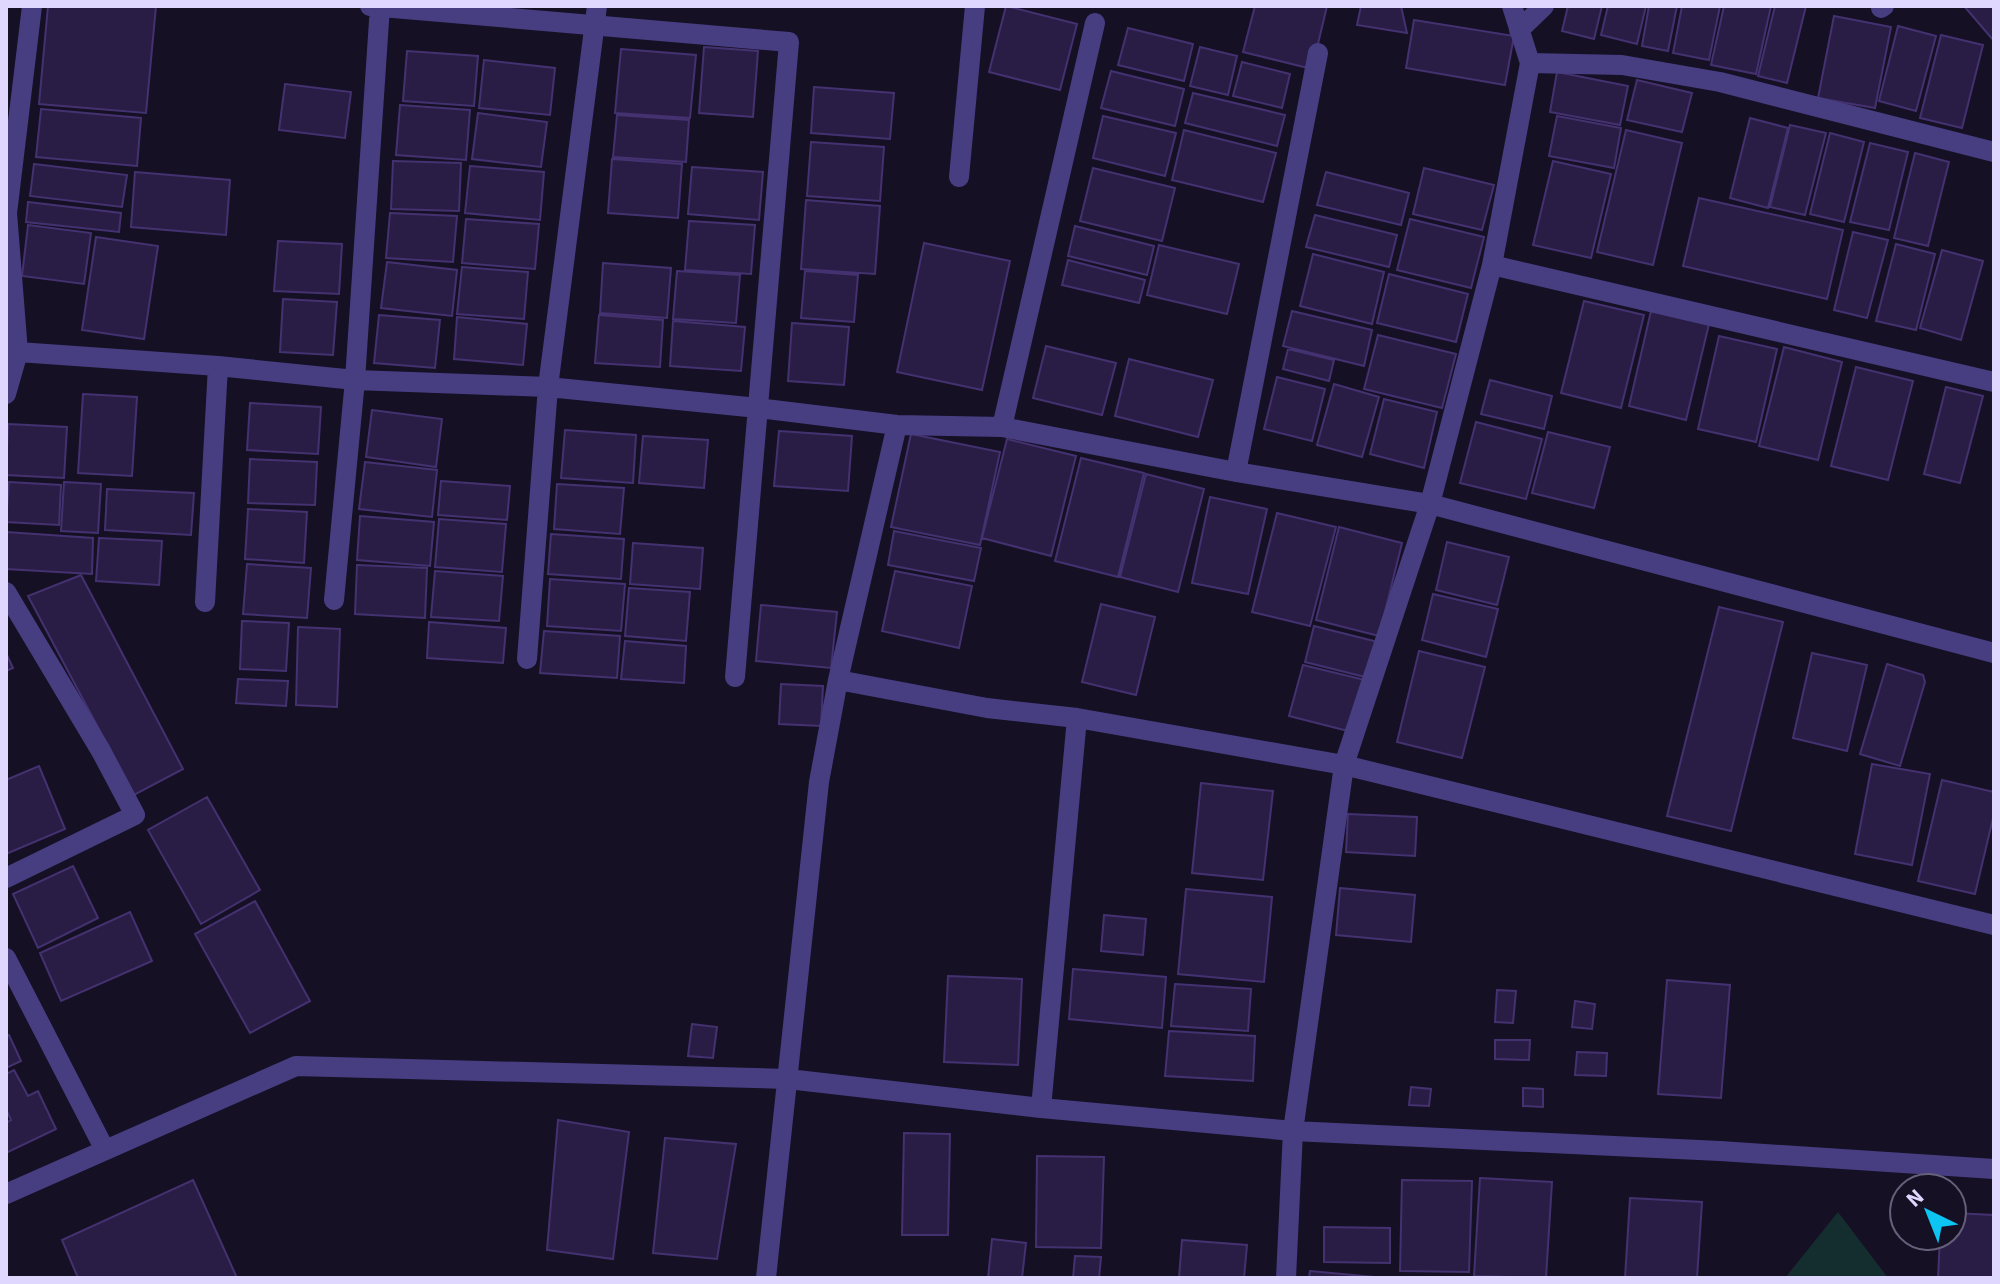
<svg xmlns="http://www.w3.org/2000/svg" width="2000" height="1284" font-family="'Source Sans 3',sans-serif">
<rect width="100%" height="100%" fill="#161025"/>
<!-- green -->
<path fill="#142d2f" d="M1838,1212L1888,1278H1785Z"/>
<!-- building -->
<path fill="#291d45" stroke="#443170" stroke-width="2" d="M48,6H156L146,113L39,104Z
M1006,6L1077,24L1060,90L989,72Z
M1255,6H1327L1312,69L1243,52Z
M1361,6H1401L1407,33L1357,25Z
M1568,6H1602L1594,39L1562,31Z
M1608,6H1646L1637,44L1601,35Z
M1649,6H1677L1668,51L1642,46Z
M1682,6H1720L1709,60L1673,53Z
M1724,6H1771L1756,74L1711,65Z
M1775,6H1806L1787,83L1758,76Z
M1964,6H1994V41Z
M1834,16L1891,27L1875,108L1818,98Z
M1414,20L1514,36L1505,85L1406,68Z
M1898,26L1936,36L1916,111L1879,101Z
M1128,28L1193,44L1184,81L1118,65Z
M1941,35L1983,45L1962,128L1920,118Z
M704,47L758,51L753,117L699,113Z
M1200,47L1237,56L1228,95L1190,86Z
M621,49L696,55L690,118L615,113Z
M407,51L478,56L474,106L403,101Z
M484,60L555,68L550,115L479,108Z
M1242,62L1290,74L1282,108L1233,96Z
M1111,71L1184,89L1175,126L1101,108Z
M1557,72L1628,86L1620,125L1550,112Z
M1637,80L1692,93L1682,132L1627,120Z
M285,84L351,92L345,138L279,130Z
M814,87L894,93L890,139L811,133Z
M1193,93L1285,115L1277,146L1185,123Z
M400,105L470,110L466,160L396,155Z
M41,109L141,118L137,166L36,157Z
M478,113L547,122L541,167L472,159Z
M617,115L689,120L686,162L613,157Z
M1103,116L1176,133L1165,176L1093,158Z
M1557,116L1621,128L1614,168L1549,156Z
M1750,118L1788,128L1768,208L1730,198Z
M1790,125L1826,133L1805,215L1770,207Z
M1184,130L1276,153L1263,202L1172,180Z
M1626,130L1682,143L1653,265L1597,252Z
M1830,133L1864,142L1844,222L1810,214Z
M811,142L884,147L880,201L807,196Z
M1870,143L1908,152L1889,230L1850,222Z
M1915,153L1949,162L1928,246L1894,238Z
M612,159L682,164L678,218L608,213Z
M393,161L461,163L459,211L391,209Z
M1553,161L1611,174L1591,258L1533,245Z
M34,164L127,175L122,207L30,196Z
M470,166L544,172L540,220L465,213Z
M692,167L763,172L759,220L688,214Z
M1093,168L1175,188L1162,241L1080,221Z
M1424,168L1494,185L1482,230L1413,214Z
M135,172L230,180L226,235L131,227Z
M1326,172L1409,193L1401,225L1317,205Z
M1699,198L1843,230L1827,299L1683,266Z
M806,200L880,206L875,274L801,269Z
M28,202L121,213L119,232L26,222Z
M390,213L457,216L453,262L386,258Z
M1315,215L1397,235L1389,267L1306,247Z
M466,219L539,224L535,269L462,263Z
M1410,219L1484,237L1471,288L1397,270Z
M689,221L755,225L751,274L685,270Z
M28,225L91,233L84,284L22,276Z
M1075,226L1154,246L1147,275L1068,256Z
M1853,232L1888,240L1867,318L1834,310Z
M96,237L158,246L144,339L82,330Z
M278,241L342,244L339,294L274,291Z
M924,243L1010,261L982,390L897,372Z
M1896,244L1935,254L1916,330L1876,321Z
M1159,245L1239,264L1227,314L1147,295Z
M1942,250L1983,261L1961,340L1920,328Z
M1313,254L1384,272L1372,324L1300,306Z
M1068,260L1145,280L1139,303L1062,285Z
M387,262L457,270L452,316L381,308Z
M603,263L671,268L667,318L600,313Z
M462,267L528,272L524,319L457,314Z
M677,271L740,275L736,323L673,319Z
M805,271L858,275L854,322L801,318Z
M1389,274L1468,294L1456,342L1377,323Z
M283,299L337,302L333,355L280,352Z
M1584,301L1644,315L1621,408L1561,393Z
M1292,311L1372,330L1364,366L1283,346Z
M1651,311L1709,324L1686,420L1629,406Z
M379,315L440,320L435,368L374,363Z
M599,315L663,320L660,367L595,363Z
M457,317L527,324L523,365L454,359Z
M673,321L745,327L741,371L670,366Z
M792,323L849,327L844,385L788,381Z
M1378,335L1456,354L1442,408L1364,389Z
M1719,336L1777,349L1756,442L1698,429Z
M1046,346L1116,363L1102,415L1033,398Z
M1784,347L1842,362L1818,460L1759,446Z
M1288,349L1334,360L1329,381L1283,369Z
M1129,359L1213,380L1198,437L1115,416Z
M1856,367L1913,381L1888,480L1831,466Z
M1277,377L1325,389L1312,441L1264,429Z
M1490,380L1552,396L1544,429L1481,414Z
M1334,384L1379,397L1362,457L1317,445Z
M1946,387L1983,396L1960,483L1924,474Z
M83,394L137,397L132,476L78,473Z
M1384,399L1437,412L1424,468L1370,454Z
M250,403L321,407L318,454L247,450Z
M372,410L442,419L436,467L366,457Z
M1476,422L1542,439L1526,499L1460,483Z
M8,424L67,427L64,478L6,475Z
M565,430L636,435L633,483L561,478Z
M779,431L852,436L848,491L774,486Z
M1548,432L1610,447L1594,508L1532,493Z
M911,434L1000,452L980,545L891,527Z
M643,436L708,440L704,488L639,483Z
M1007,439L1076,456L1051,556L982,538Z
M1081,458L1144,473L1118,577L1055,561Z
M250,459L317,462L315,505L248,503Z
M365,462L437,470L432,517L359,509Z
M1146,474L1204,489L1178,592L1120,577Z
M441,481L510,486L507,520L438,515Z
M9,482L61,485L59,525L6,522Z
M64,482L101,484L98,533L61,531Z
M557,484L624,488L620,534L554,529Z
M107,489L194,493L191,535L105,530Z
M1210,497L1267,509L1248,594L1192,583Z
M248,509L307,512L304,563L245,559Z
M1277,513L1336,527L1310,626L1252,612Z
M360,516L434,522L430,566L357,560Z
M439,519L506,524L502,572L435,567Z
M1339,527L1402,543L1379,636L1316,620Z
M894,531L981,548L974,581L888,565Z
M6,532L93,538L92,574L6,569Z
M551,534L624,539L621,579L548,574Z
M99,538L162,541L159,585L96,581Z
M1447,542L1509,557L1497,605L1436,590Z
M633,543L703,548L700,589L630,584Z
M247,564L311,568L307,618L243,614Z
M357,565L427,568L425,618L355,614Z
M435,571L503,576L499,621L431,617Z
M895,571L972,586L959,648L882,631Z
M81,575L183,769L134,795L28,596Z
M550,579L625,584L621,631L547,626Z
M629,588L690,592L686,641L625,636Z
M1433,594L1498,609L1486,657L1422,640Z
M1101,604L1155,617L1136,695L1082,682Z
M761,605L837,612L831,668L756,661Z
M1719,607L1783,622L1731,831L1667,816Z
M242,621L289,623L286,671L240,669Z
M429,622L506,628L503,663L427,658Z
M1314,626L1378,642L1369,678L1305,662Z
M298,627L340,629L337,707L296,705Z
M544,631L620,636L617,678L540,673Z
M625,641L686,646L684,683L621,679Z
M1419,651L1485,667L1462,758L1397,742Z
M6,653L13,668L6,671Z
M1812,653L1867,665L1847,751L1793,738Z
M1887,664L1923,675L1925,682L1900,766L1860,754Z
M1303,665L1365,680L1352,732L1289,716Z
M238,679L288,681L286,706L236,703Z
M781,684L823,686L821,726L779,724Z
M1872,764L1930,774L1912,865L1855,854Z
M39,766L65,829L6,854V780Z
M1942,780L1994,792V814L1975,894L1918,881Z
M1201,783L1273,791L1263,880L1192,873Z
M207,797L260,890L201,924L148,830Z
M1348,814L1417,817L1415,856L1346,852Z
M73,866L98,918L38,948L13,894Z
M1340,888L1415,895L1411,942L1336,935Z
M1186,889L1272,897L1264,982L1178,974Z
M255,901L310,1001L250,1033L195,934Z
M130,912L152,961L61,1001L40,953Z
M1104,915L1146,919L1143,955L1101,951Z
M1073,969L1166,977L1162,1028L1069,1019Z
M948,976L1022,979L1018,1065L944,1062Z
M1667,980L1730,985L1721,1098L1658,1094Z
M1175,984L1251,989L1248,1031L1171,1026Z
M1497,990L1516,991L1513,1023L1495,1022Z
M1575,1001L1595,1004L1592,1029L1572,1027Z
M692,1024L717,1027L713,1058L688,1056Z
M1169,1031L1255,1036L1253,1081L1165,1076Z
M9,1035L21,1061L6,1068V1036Z
M1495,1040H1530L1529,1060L1495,1059Z
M1577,1052L1607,1053L1606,1076L1575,1075Z
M14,1070L28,1096L38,1091L56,1129L6,1153V1123L11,1120L6,1109V1074Z
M1411,1087L1431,1089L1429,1106L1409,1105Z
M1523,1088L1543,1089V1107L1523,1106Z
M558,1120L629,1132L613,1259L547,1250Z
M904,1133L950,1134L948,1235H902Z
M665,1138L736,1144L717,1259L653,1253Z
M1037,1156L1104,1157L1101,1248L1036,1247Z
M1480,1178L1552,1182L1546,1278L1474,1276Z
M193,1180L237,1278H78L62,1240Z
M1402,1180L1472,1181L1469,1272L1400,1271Z
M1630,1198L1702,1202L1697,1278H1625Z
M1952,1213L1994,1215V1278H1938L1940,1236H1952Z
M1324,1227L1390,1228V1263L1324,1262Z
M992,1239L1026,1243L1022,1278H988Z
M1182,1240L1247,1245L1244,1278H1179Z
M1075,1256L1101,1257L1099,1278H1073Z
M1310,1271L1385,1278H1309Z"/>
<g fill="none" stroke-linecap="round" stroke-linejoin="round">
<!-- minor -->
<path stroke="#473e82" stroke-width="20" d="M370,6L789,42L735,677
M1881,8L1884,6
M1519,30L1544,6
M1530,63L1622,65L1720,82L1994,152
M959,177L975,6
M1492,265L1994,382
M18,352L218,366L355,380L548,387L758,408L897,425L1002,427L1236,472L1430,504L1994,653
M6,394L18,352L7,213L32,6
M897,425L838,680L987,708L1077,718L1041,1108
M1002,427L1095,23
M1236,472L1318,53
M6,592L101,751L135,815L6,878
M334,600L355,380L380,6
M205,602L218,366
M527,659L548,387L597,6
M1077,718L1344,765L1994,925
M6,958L105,1150
M6,1194L296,1066L788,1079L1041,1108L1293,1131L1720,1151L1994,1169
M766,1278L819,782L838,680
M1286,1278L1293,1131L1344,765L1430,504L1492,265L1530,63L1512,6"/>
</g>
<!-- border -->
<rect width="2000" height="1284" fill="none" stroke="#dfd7fd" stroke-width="16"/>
<!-- north arrow -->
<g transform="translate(1928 1212) rotate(317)"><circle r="38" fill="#161025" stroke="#66607b" stroke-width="2"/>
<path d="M0-6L14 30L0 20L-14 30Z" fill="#0dc5f3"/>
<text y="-12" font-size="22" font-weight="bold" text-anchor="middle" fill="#dfd7fd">N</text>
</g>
</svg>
